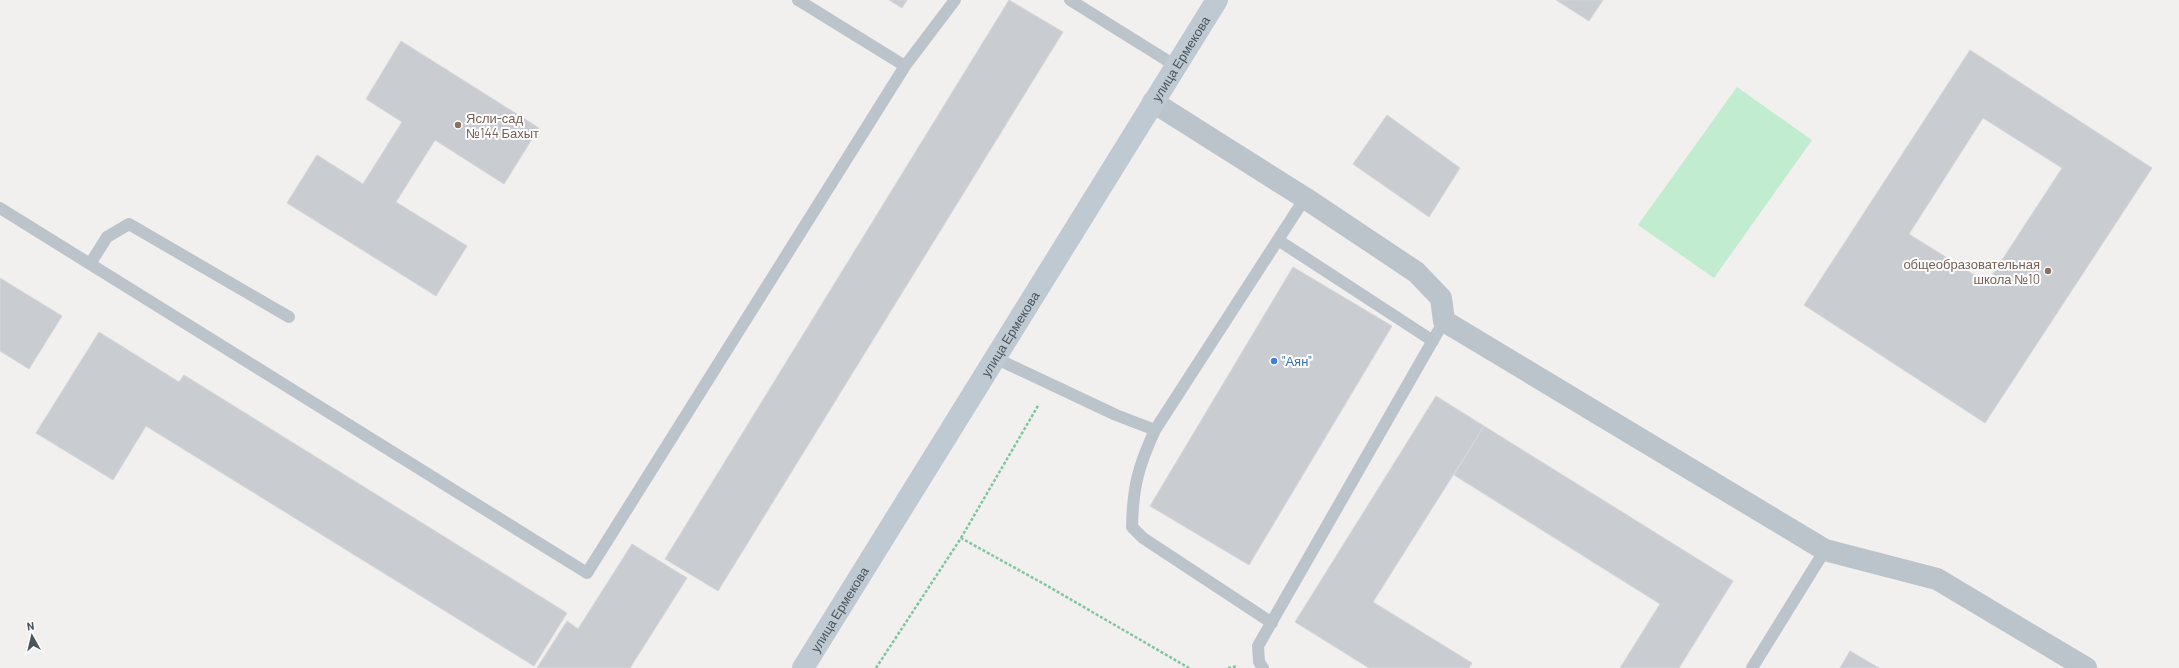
<svg xmlns="http://www.w3.org/2000/svg" width="2179" height="668" font-family="Barlow,sans-serif">
<rect width="100%" height="100%" fill="#f2efef"/>
<!-- green -->
<path fill="#c1eccf" d="M1737,87L1812,140L1714,278L1638,225Z"/>
<!-- building -->
<path fill="#c9cdd1" stroke="#d4d6da" fill-rule="evenodd" d="M889,0H907L902,8Z
M1009,0L1063,32L718,591L665,559Z
M1556,0H1603L1589,21Z
M401,41L539,128L504,184L435,140L396,202L467,246L436,296L287,203L317,155L363,184L402,122L366,99Z
M1970,50L2152,168L1985,423L1804,305ZM1983,118L2062,168L1987,283L1909,234Z
M1387,115L1460,168L1429,217L1353,164Z
M1293,267L1392,326L1249,565L1150,506Z
M0,278L62,316L29,369L0,351Z
M99,332L179,382L184,375L567,613L534,666L146,426L113,480L36,433Z
M1436,396L1484,426L1373,602L1472,663L1469,668H1369L1295,622Z
M1484,426L1733,581L1679,668H1620L1660,604L1454,475Z
M632,544L687,578L630,668H537L567,621L578,629Z
M1850,651L1879,668H1840Z"/>
<g fill="none" stroke-linecap="round" stroke-linejoin="round">
<!-- path -->
<path stroke="#7cc79d" stroke-width="2.5" stroke-dasharray="3 2" stroke-linecap="butt" d="M961,538L1039,404
M876,668L961,538L1044,584L1189,668
M1228,668L1238,666"/>
<!-- service -->
<path stroke="#bcc4cb" stroke-width="12" d="M798,0L905,66L955,0
M1070,0L1176,66
M0,208L587,573L905,66
M1278,240L1433,341
M90,264L107,237L129,224L289,317
M995,358L1116,415L1155,430L1305,198
M1155,430C1138,467 1133,486 1132,527L1143,538L1272,623
M1263,668L1259,662L1258,646L1444,321
M1752,668L1825,550"/>
<!-- minor -->
<path stroke="#bcc4cb" stroke-width="22" d="M1153,102L1305,198L1416,272L1441,298L1444,321L1825,550L1937,579L2086,668"/>
<!-- secondary -->
<path stroke="#bec9d2" stroke-width="22" id="s1" d="M803,668L1217,0"/>
</g>
<!-- markers -->
<g fill="#8d6e63" stroke="#fff" stroke-width="1.5">
<circle cx="458" cy="125" r="4"/>
<circle cx="2048" cy="271" r="4"/>
</g>
<circle fill="#3f7fe0" stroke="#fff" stroke-width="1.5" cx="1274" cy="361" r="4"/>
<g text-anchor="middle" dominant-baseline="central" stroke-width="4" stroke-linejoin="round" paint-order="stroke">
<!-- street labels -->
<g font-size="13" fill="#49545b" stroke="#fff">
<text stroke="none"><textPath href="#s1" startOffset="717">улица Ермекова</textPath></text>
<text stroke="none"><textPath href="#s1" startOffset="393">улица Ермекова</textPath></text>
<text stroke="none"><textPath href="#s1" startOffset="69">улица Ермекова</textPath></text>
</g>
<!-- education labels -->
<g font-size="13" fill="#785e54" stroke="#fff" text-anchor="start">
<text x="466" y="118">Ясли-сад<tspan x="466" dy="15">№144 Бахыт</tspan></text>
<text x="2040" y="264" text-anchor="end">общеобразовательная<tspan x="2040" dy="15">школа №10</tspan></text>
</g>
<!-- shop labels -->
<g font-size="13" fill="#366cbe" stroke="#fff" text-anchor="start">
<text x="1282" y="361">"Аян"</text>
</g>
</g>
<!-- north arrow -->
<g transform="translate(32 636) rotate(352)" stroke="#ffffff" stroke-width="3" paint-order="stroke">
<path d="M0-3L7 15L0 10L-7 15Z" fill="#49545b"/>
<text y="-6" font-size="11" font-weight="bold" text-anchor="middle" fill="#49545b">N</text>
</g>
</svg>
